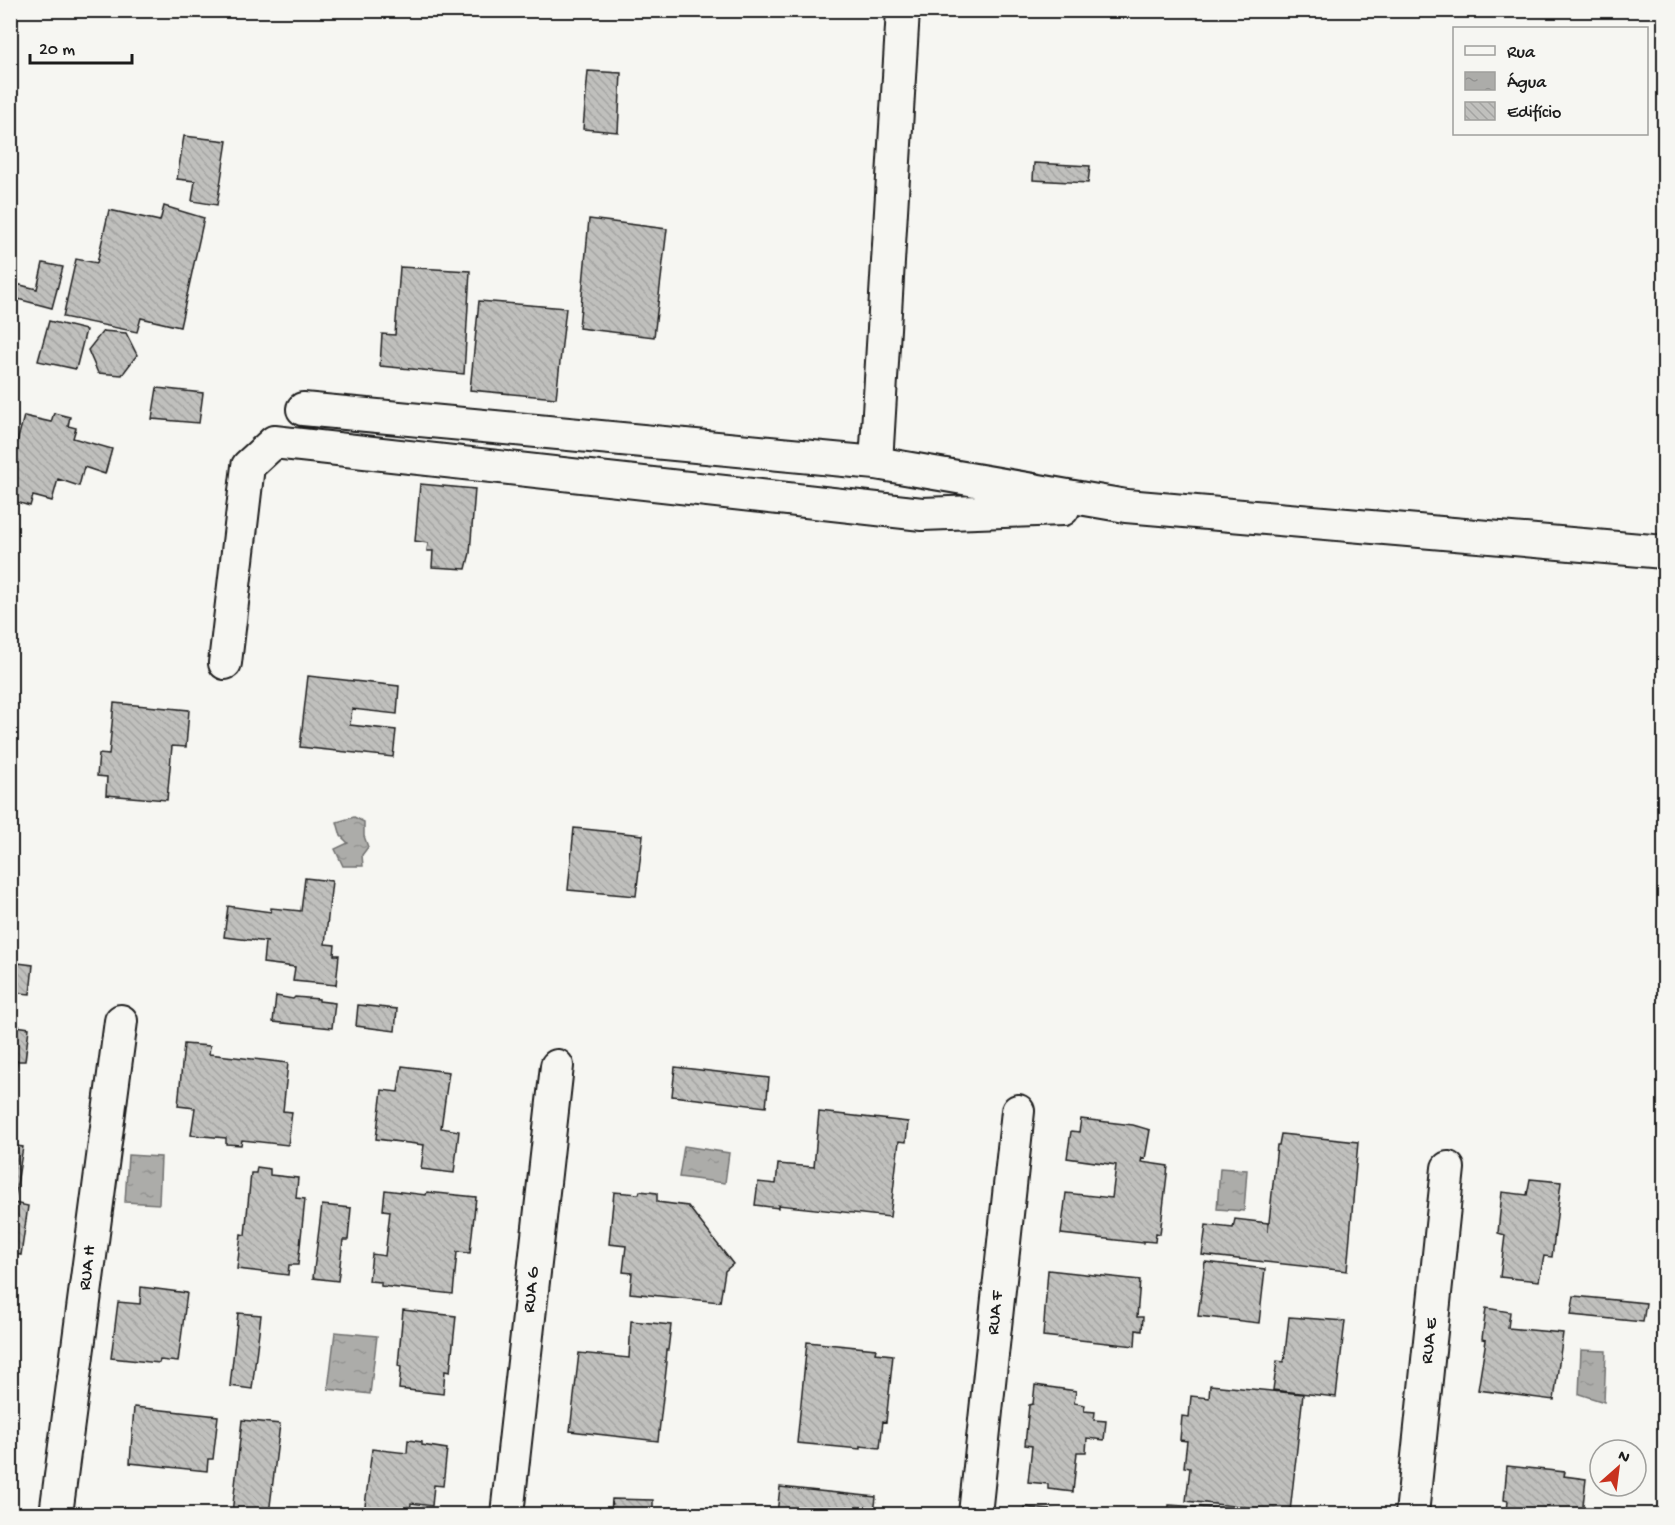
<svg xmlns="http://www.w3.org/2000/svg" width="1675" height="1525" font-family="'Gochi Hand',sans-serif">
<defs>
<pattern id="water-ripples" width="26" height="14" patternUnits="userSpaceOnUse" patternTransform="scale(1.5)"><rect width="26" height="14" fill="#acaca9"/><path d="M2 4q2-2 4 0t4 0M15 11q2-2 4 0t4 0" fill="none" stroke="#939391"/></pattern>
<pattern id="building-back-hatch" width="6" height="6" patternUnits="userSpaceOnUse" patternTransform="scale(1.5)"><rect width="6" height="6" fill="#c0c0bd"/><path d="M-1 5l2 2M0 0l6 6M5-1l2 2" fill="none" stroke="#a4a4a2"/></pattern>
</defs>
<rect width="100%" height="100%" fill="#f6f6f2"/>
<filter id="ink" filterUnits="userSpaceOnUse"><feTurbulence type="fractalNoise" baseFrequency=".0167" numOctaves="2"/><feDisplacementMap in="SourceGraphic" scale="12" xChannelSelector="R" yChannelSelector="G"/><feConvolveMatrix kernelMatrix="1 2 1 2 8 2 1 2 1" color-interpolation-filters="sRGB"/></filter>
<g filter="url(#ink)">
<!-- water -->
<path fill="url(#water-ripples)" stroke="#727271" stroke-width="1.5" d="M354,817L364,822V836L368,847L362,855L363,866H343L335,849L348,843L341,836L337,822Z
M684,1146L729,1153L725,1183L679,1177Z
M128,1155L161,1157L159,1204L125,1202Z
M1220,1168L1247,1170L1244,1211L1217,1209Z
M335,1332L377,1336L370,1394L328,1389Z
M1581,1350L1606,1351L1604,1402L1579,1394Z"/>
<!-- building -->
<path fill="url(#building-back-hatch)" stroke="#1c1c1c" stroke-width="1.5" d="M588,71L621,73L618,132L583,129Z
M184,136L227,141L217,205L192,201L195,181L177,179Z
M1034,163L1090,166L1088,183L1033,180Z
M164,206L204,218L180,327L141,318L137,332L63,317L76,259L97,263L109,210L160,221Z
M589,219L667,229L654,337L579,328Z
M43,263L63,267L52,308L10,297L12,283L37,289Z
M400,267L470,271L464,374L380,366L382,334L395,335Z
M479,301L566,308L556,398L470,390Z
M49,321L86,330L76,369L38,361Z
M103,331L126,333L137,355L122,375L98,373L88,350Z
M157,388L203,393L199,423L152,419Z
M54,413L70,417L68,426L76,428L73,438L112,449L105,474L84,467L79,486L58,479L52,501L33,496L30,506L10,500V468L24,416L51,422Z
M420,484L475,489L470,553L466,569L432,567L433,551H427L428,543L415,541Z
M308,676L399,686L397,714L352,709L350,725L396,730L393,757L300,747Z
M114,703L189,710L186,747L172,746L167,800L106,795L107,777L97,776L99,754L109,755Z
M574,828L643,835L636,896L568,890Z
M305,878L332,881L325,944L335,945L334,955H339L336,985L293,981L295,967L263,963L265,942H268L224,937L228,906L271,912V908L301,911Z
M10,962L33,965L30,994L10,992Z
M276,996L293,999L295,997L319,999V1001L335,1003L332,1028L273,1022Z
M358,1005L397,1009L395,1031L356,1026Z
M10,1025L29,1028L25,1061H17L12,1101Z
M184,1044L210,1046L209,1054L288,1063L283,1111L292,1112L288,1145L242,1140L241,1145L226,1144V1138L191,1135L195,1108L178,1106Z
M402,1066L449,1072L441,1128L459,1131L454,1173L421,1169L424,1145L376,1139L382,1090L398,1092Z
M675,1067L769,1078L766,1107L672,1096Z
M819,1112L908,1122L906,1142L899,1141L890,1217L778,1205V1208L755,1205L758,1182L776,1184L778,1164L814,1167Z
M1081,1119L1133,1125L1150,1130L1145,1159L1142,1158L1141,1162L1168,1166L1160,1234L1156,1233L1155,1242L1143,1241V1243L1061,1234L1066,1193L1112,1198L1116,1165L1067,1158L1071,1131L1079,1132Z
M1081,1119L1133,1125L1150,1130L1145,1159L1142,1158L1141,1162L1168,1166L1160,1234L1156,1233L1155,1242L1143,1241V1243L1061,1234L1066,1193L1112,1198L1116,1165L1067,1158L1071,1131L1079,1132Z
M1281,1134L1358,1142L1347,1271L1202,1255L1206,1225L1233,1228L1235,1219L1268,1223V1232L1277,1145H1279Z
M10,1145L23,1147L14,1203L28,1206L21,1255L10,1253Z
M257,1167L270,1169V1175L298,1178L296,1198L305,1199L298,1265H289L288,1275L237,1269L241,1234L245,1235L251,1173H256Z
M1530,1179L1561,1182L1552,1257L1544,1256L1539,1281L1500,1277L1505,1235L1498,1233L1502,1192L1527,1195Z
M385,1190L426,1195L427,1192L476,1197L470,1253L457,1252L453,1294L381,1286V1282L369,1281L372,1254L385,1256L390,1211L383,1210Z
M640,1191L657,1193V1202L688,1206L733,1264L725,1271L720,1302L630,1293L632,1273L623,1272L626,1246L609,1244L614,1192L639,1194Z
M322,1205L351,1208L348,1240H343L338,1281L313,1278Z
M1205,1262L1265,1269L1259,1323L1198,1316Z
M1048,1270L1140,1280L1137,1317H1143L1142,1331L1136,1330L1135,1346L1043,1336Z
M141,1287L187,1293L178,1362L160,1360L159,1363L111,1358L118,1302L140,1304Z
M1574,1296L1646,1303L1643,1322L1571,1315Z
M1486,1308L1510,1312L1508,1328L1563,1333L1554,1400L1478,1390L1486,1340L1482,1339Z
M403,1310L456,1316L450,1372L445,1371L443,1394L399,1389L401,1367L398,1366Z
M238,1313L261,1315L252,1389L230,1386Z
M1289,1317L1345,1321L1336,1397L1273,1390L1277,1361L1284,1362Z
M631,1321L671,1325L668,1350H666L665,1362H667L658,1441L570,1431L579,1353L629,1358Z
M807,1342L876,1349L875,1353L893,1355L886,1422L883,1421L880,1448L860,1446V1449L797,1443Z
M1035,1385L1076,1391L1074,1403L1085,1405L1084,1411L1095,1412L1094,1420L1106,1421L1104,1440L1087,1438L1086,1452H1077L1073,1492L1048,1489V1484L1028,1482L1032,1446L1025,1445L1029,1405L1033,1404Z
M1210,1385L1303,1394L1290,1512L1186,1501L1190,1468L1184,1467L1187,1441L1180,1440L1182,1416L1189,1417L1191,1396L1209,1398Z
M1210,1385L1303,1394L1290,1512L1186,1501L1190,1468L1184,1467L1187,1441L1180,1440L1182,1416L1189,1417L1191,1396L1209,1398Z
M134,1407L218,1416L213,1459H208L207,1471L130,1463Z
M242,1420L280,1424L269,1514H232Z
M408,1440L422,1442V1445L447,1449L443,1486L434,1485L432,1506L411,1503L410,1514H364L372,1449L407,1453Z
M1507,1466L1565,1472L1564,1476L1586,1479L1582,1514H1508L1507,1512L1508,1501L1504,1500Z
M780,1487L876,1497L874,1514H777Z
M612,1499L653,1500V1514H611Z
M1169,1505L1243,1510V1514H1168Z
M1024,1507L1087,1514H1023Z"/>
<g fill="none" stroke-linecap="round" stroke-linejoin="round">
<!-- street casing -->
<g stroke="#1c1c1c" stroke-width="36">
<path id="street" d="M303,409L876,463L1126,506L1664,552
M876,463L903,10
M225,663L248,466L274,442L922,514L1063,509
M56,1514L121,1021
M507,1514L557,1066
M975,1514L1018,1111
M1412,1514L1448,1168"/>
</g>
<!-- street -->
<use href="#street" stroke="#f6f6f2" stroke-width="32"/>
</g>
</g>
<g text-anchor="middle" dominant-baseline="central" stroke-width="5" stroke-linejoin="round" paint-order="stroke">
<!-- street labels -->
<g font-size="18" fill="#1c1c1c" stroke="#f6f6f2">
<text transform="translate(88 1268) rotate(-83)">RUA H</text>
<text transform="translate(532 1290) rotate(-84)">RUA G</text>
<text transform="translate(996 1313) rotate(-84)">RUA F</text>
<text transform="translate(1430 1341) rotate(-84)">RUA E</text>
</g>
</g>
<!-- margin -->
<rect width="1675" height="1525" fill="none" stroke="#f6f6f2" stroke-width="36"/>
<rect x="18" y="18" width="1639" height="1489" fill="none" stroke="#1c1c1c" stroke-width="2" filter="url(#ink)"/>
<!-- legend -->
<rect x="1453" y="27" width="195" height="108" fill="#f6f6f2" stroke="#9f9f9c" stroke-width="1.5"/>
<rect x="1465" y="46" width="30" height="9" fill="#f6f6f2" stroke="#9f9f9c" stroke-width="1.5"/>
<text x="1507" y="57" font-size="18" fill="#1c1c1c">Rua</text>
<rect x="1465" y="72" width="30" height="18" fill="url(#water-ripples)" stroke="#9f9f9c" stroke-width="1.5"/>
<text x="1507" y="87" font-size="18" fill="#1c1c1c">Água</text>
<rect x="1465" y="102" width="30" height="18" fill="url(#building-back-hatch)" stroke="#9f9f9c" stroke-width="1.5"/>
<text x="1507" y="117" font-size="18" fill="#1c1c1c">Edifício</text>
<!-- north arrow -->
<g transform="translate(1618 1468) rotate(28)"><circle r="28" fill="#f6f6f2" stroke="#9f9f9c" stroke-width="1.5"/>
<path d="M0-4.5L10 22L0 15L-10 22Z" fill="#c8321e"/>
<text y="-9" font-size="16" font-weight="bold" text-anchor="middle" fill="#1c1c1c">N</text>
</g>
<!-- scale -->
<path d="M30 54v9h102v-9" fill="none" stroke="#1c1c1c" stroke-width="3"/>
<text x="39" y="54" font-size="18" fill="#1c1c1c" stroke="#f6f6f2" stroke-width="4.5" paint-order="stroke">20 m</text>
</svg>
